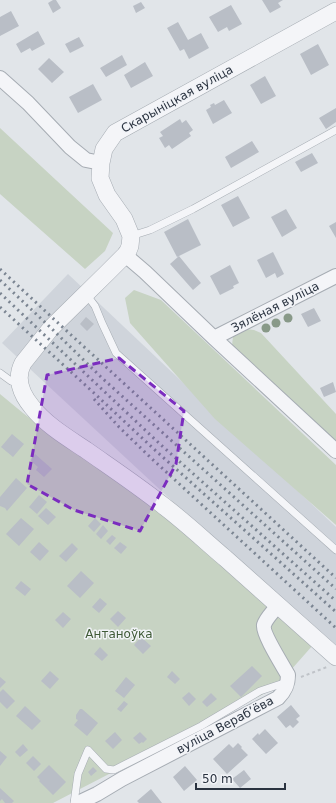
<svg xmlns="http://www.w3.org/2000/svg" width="336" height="803" font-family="'DejaVu Sans',sans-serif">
<rect width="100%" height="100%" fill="#e1e5e9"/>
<!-- built -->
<path fill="#cfd4db" d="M68,274L336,527V653L2,343Z"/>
<!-- green -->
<path fill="#c7d3c3" d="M0,128L113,233L105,251L85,269L0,194Z
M134,290L161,300L336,465V525L215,419L130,323L125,298Z
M245,329L254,330L261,333L336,414V443L232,346L233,336Z
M0,394L23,413L69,448L164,514L313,645L275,688L53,803H0Z"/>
<!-- building -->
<path fill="#b9bec6" d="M53,0H56L61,8L53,13L48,3Z
M262,0H283L278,3L281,7L270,13Z
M141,2L145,8L136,13L133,6Z
M231,5L242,24L229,31L227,27L218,32L209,17Z
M11,11L19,26L0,36V17Z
M178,22L188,40L201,33L209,48L189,59L184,49L180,51L167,28Z
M38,31L45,44L32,51L30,48L21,53L16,44Z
M79,37L84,46L70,53L65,44Z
M318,44L329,65L311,75L300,54Z
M122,55L127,65L106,77L100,68Z
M49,58L64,72L52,83L38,69Z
M145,62L153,76L131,88L124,75Z
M265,76L276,96L261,104L250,85Z
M93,84L102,100L78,113L69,97Z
M224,100L232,113L213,124L206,110L211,107L210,105L214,103L215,105Z
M336,108V122L326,129L319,118Z
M180,119L182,123L186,120L193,130L189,133L191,136L172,149L169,145L165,148L159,138L163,136L160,132Z
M252,141L259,152L231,168L225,157Z
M312,153L318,163L301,172L295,162Z
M238,196L250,218L233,227L221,205Z
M286,209L297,228L282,237L271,217Z
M188,219L201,245L177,257L164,232Z
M336,222V238L329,226Z
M273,252L284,274L277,278L275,273L266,278L257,260Z
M179,256L201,283L193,290L170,264Z
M230,265L239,283L233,286L234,288L220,295L210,276Z
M314,308L321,321L308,327L301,314Z
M86,317L94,324L87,331L80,324Z
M333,382L336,392L324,397L320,388Z
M12,434L24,444L13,457L1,447Z
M35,454L52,469L44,477L36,470L38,467L30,460Z
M16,478L27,488L7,511L5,508L0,506V497Z
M39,495L47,502L37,514L29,507Z
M46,508L56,517L48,525L38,516Z
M21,518L34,529L19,546L6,534Z
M95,518L101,524L94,532L88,526Z
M103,525L108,531L101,539L96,534Z
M112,535L116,538L110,545L106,541Z
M39,542L49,551L40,561L30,552Z
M120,542L127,547L121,554L114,548Z
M72,543L78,549L66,562L59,556Z
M81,571L94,583L80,598L67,586Z
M21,581L31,589L25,596L15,588Z
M100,598L107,604L99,613L92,607Z
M118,611L126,618L118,627L110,619Z
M63,612L71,619L63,628L55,620Z
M141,637L151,646L143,654L134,645Z
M100,647L108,655L102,661L94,654Z
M252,666L262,676L241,697L230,686Z
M50,671L59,679L50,689L41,681Z
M172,671L180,679L175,684L167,677Z
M0,677L6,682L0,688Z
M126,677L135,685L124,698L115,691Z
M3,689L15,701L7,709L0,702V692Z
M189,692L196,699L189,706L182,698Z
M211,693L217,699L207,707L202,702Z
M124,701L128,704L121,712L117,709Z
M291,705L300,716L296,719L299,722L293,728L290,725L286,728L277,717Z
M25,706L41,721L32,730L16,716Z
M80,709H82L98,723L87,736L74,725L78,720L76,719V715Z
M265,729L278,743L266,754L252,739L258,733L259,735Z
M115,732L122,740L113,749L105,741Z
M140,732L147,739L143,743L142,742L139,744L133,738Z
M238,743L242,747L241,748L248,755L227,774L213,759L229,744L233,748Z
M23,744L28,750L20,757L15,752Z
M0,751L7,757L0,766Z
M33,756L41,764L34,771L26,763Z
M49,765L66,782L53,795L39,781L40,780L37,777Z
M185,766L197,780L184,791L173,777Z
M93,767L97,771L91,776L88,772Z
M244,770L251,779L240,788L232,779Z
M0,788L14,801L12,803H5L2,799L0,801Z
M151,789L162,803H139L137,801Z"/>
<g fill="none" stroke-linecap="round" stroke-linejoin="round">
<!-- service casing -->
<g stroke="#a6acb3" stroke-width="8">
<path id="service" d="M131,236L150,230L193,209L336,130
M86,294L95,306L102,323L116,353L336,550
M0,373L11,381L19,383
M74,803L78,774L88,750L106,769L114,770L201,726L260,691L287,682"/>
</g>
<!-- minor casing -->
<g stroke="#a6acb3" stroke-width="16">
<path id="minor" d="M0,78L28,103L70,147L86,160L101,163
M125,255L145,272L214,338L336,451
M214,338L336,276
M78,803L97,794L122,779L278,698C285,691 288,685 288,675C283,666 262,633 264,625C266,618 274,611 278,605"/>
</g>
<!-- tertiary casing -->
<g stroke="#a6acb3" stroke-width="18">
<path id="tertiary" d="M336,11L115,133L104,149L101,163L100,178L107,195L124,219L131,236L130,246L128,251L125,255L107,273L51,328L23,363C15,378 21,394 32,407C46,425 68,438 86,450C113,469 140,487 165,507C186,523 205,541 225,558C262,591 299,624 336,657"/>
</g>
<!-- path -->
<path stroke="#bfc3c8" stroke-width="2" stroke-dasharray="3 3" stroke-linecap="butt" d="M301,677L327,667"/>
<!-- service -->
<use href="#service" stroke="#f4f5f8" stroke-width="7"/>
<!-- minor -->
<use href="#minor" stroke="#f4f5f8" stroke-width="14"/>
<!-- tertiary -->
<use href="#tertiary" stroke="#f4f5f8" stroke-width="17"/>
<!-- rail -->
<path stroke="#7b8592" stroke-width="3" stroke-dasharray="2 4" stroke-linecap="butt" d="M0,269L57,322L336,578
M0,280L51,328L102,378L336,589
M0,293L161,445L336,601
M0,307L94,393L156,451L336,612
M94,399L119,427L151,458L336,628"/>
</g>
<!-- trees -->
<g fill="#898">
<circle cx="288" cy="318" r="4.5"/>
<circle cx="276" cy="323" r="4.5"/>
<circle cx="266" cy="328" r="4.5"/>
</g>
<!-- marked area -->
<path fill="#7b2cbf" fill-opacity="0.2" stroke="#7b2cbf" stroke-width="3" stroke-dasharray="8 5" stroke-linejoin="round" d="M119,358L184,411L176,464L140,531L74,510L27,484L47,375Z"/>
<g text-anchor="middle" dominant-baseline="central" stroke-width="3" stroke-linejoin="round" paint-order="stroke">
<!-- street labels -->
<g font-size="12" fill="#2a3340" stroke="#f1f3f7">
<text transform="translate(177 99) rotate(-29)">Скарыніцкая вуліца</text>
<text transform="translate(275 307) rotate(-27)">Зялёная вуліца</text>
<text transform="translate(225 725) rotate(-28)">вуліца Верабʼёва</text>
</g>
<!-- park labels -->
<g font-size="12" fill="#405b38" stroke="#f1f3f7">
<text x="119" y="634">Антаноўка</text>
</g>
</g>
<!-- scale -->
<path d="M196 783v6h89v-6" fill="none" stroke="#2a3340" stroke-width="2"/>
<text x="202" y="783" font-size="12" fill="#2a3340" stroke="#f1f3f7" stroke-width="3" paint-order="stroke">50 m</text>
</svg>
